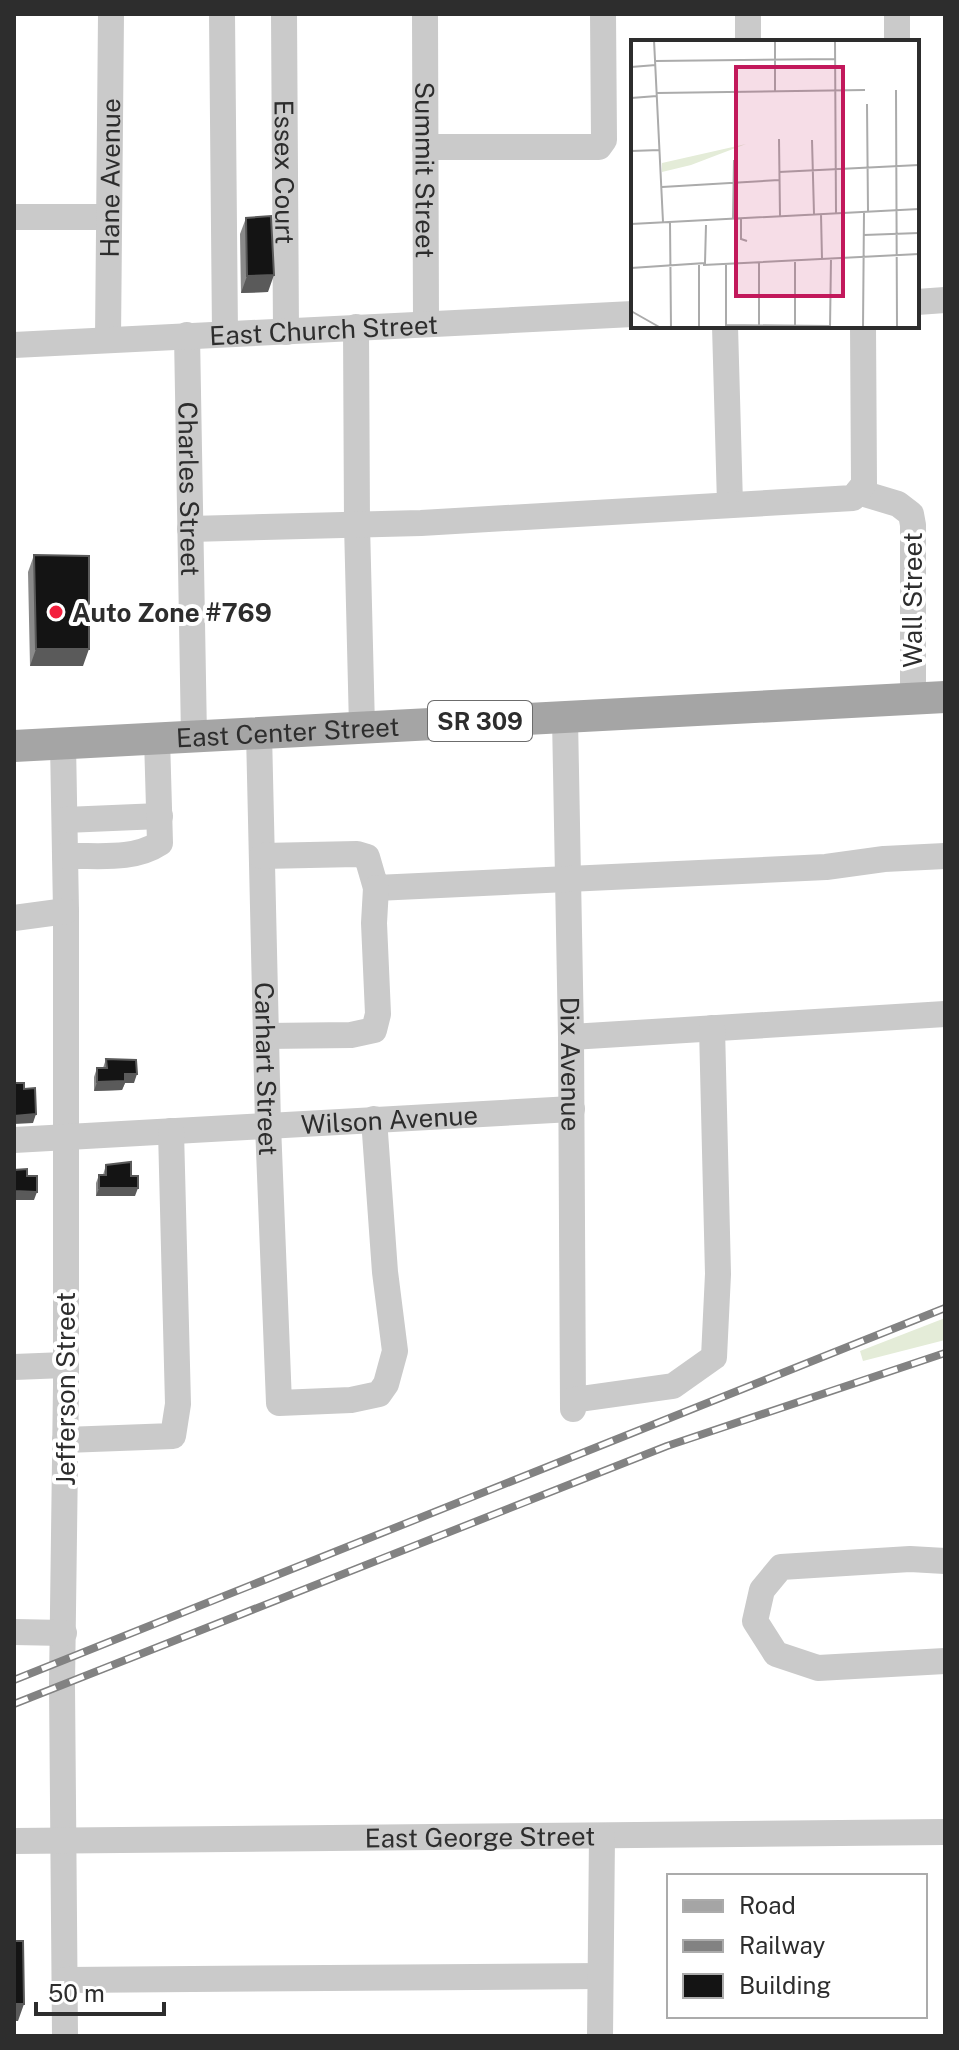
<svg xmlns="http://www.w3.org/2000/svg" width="959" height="2050" font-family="'Public Sans',sans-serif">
<rect width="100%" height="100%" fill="#fff"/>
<!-- green -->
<path fill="#e4ecd8" d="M945,1318V1340L863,1361L860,1351Z"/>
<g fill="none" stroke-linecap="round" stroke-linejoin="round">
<!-- minor -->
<g stroke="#cacaca" stroke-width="26">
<path d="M222,14L225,334"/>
<path id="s1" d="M284,14L286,332"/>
<path id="s2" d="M425,14L426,324"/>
<path d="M748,14V42"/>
<path d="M897,14V42"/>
<path d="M425,147H599L604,140L603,14"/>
<path d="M14,217H109"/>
<path d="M917,302L945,300"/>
<path d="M725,326L730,504"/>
<path d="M356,327L357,524L362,727"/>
<path id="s3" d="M187,335L194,737"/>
<path id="s4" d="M108,340L111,14"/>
<path id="s5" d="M14,345L633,314"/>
<path d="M858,492L898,504L911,514L913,525V698"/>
<path d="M190,529L421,523L853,498L864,484L863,326"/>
<path id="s6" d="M565,718L571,1037L573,1409"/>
<path id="s7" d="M259,733L268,1125L279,1403L351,1400L379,1394L386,1384L395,1351L385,1272L374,1119"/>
<path d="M63,743L66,911V1385L62,1685L65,2036"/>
<path d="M65,820L160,816"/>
<path d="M65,856C97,855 133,861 160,843L157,738"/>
<path d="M262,856L357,854L367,857L376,888L826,867L884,859L945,856"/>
<path d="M14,918L66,911"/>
<path d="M266,1036L351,1035L374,1030L378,1014L374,923L376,888"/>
<path d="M571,1037L945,1014"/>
<path id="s8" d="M14,1140L572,1109"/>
<path d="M14,1367L65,1365"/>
<path d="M573,1400L673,1386L714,1357L718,1274L712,1028"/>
<path d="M65,1440L173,1436L178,1404L171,1131"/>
<path d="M945,1561L910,1559L781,1567L762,1590L755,1621L776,1654L818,1668L945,1661"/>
<path d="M14,1632L64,1633"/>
<path id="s9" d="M14,1841L945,1832"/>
<path d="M65,1980L600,1976"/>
<path d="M600,2036L602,1836"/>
</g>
<!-- major -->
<path stroke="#a5a5a5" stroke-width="32" id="s10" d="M14,746L945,697"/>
<!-- rail casing -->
<g stroke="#828282" stroke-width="8">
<path id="rail" d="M14,1680L945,1308
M14,1704L667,1446L945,1353"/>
</g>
<!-- rail -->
<use href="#rail" stroke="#fff" stroke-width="5" stroke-dasharray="15" stroke-linecap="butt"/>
</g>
<!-- wall -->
<path fill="#8a8a8a" d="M246,218L268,292L241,293L240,234Z
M34,555L83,666H30L28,572Z
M106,1059L134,1083H125L122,1090L94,1091V1077L97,1068H103Z
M106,1165L131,1176L135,1196H96V1183L99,1175H103Z"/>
<!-- shaded-wall -->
<path fill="#5a5a5a" d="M274,275L268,292L241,293L247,276Z
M36,649H89L83,666H30Z
M125,1074H137L134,1083H125L122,1090L94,1091L97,1082Z
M36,1114L33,1123L14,1124V1116Z
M99,1188H138L135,1196H96Z
M14,1191L37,1192L34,1200H14Z
M14,2004H24L18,2021H14Z"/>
<!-- building -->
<path fill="#141414" stroke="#5a5a5a" stroke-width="2" d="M271,216L274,275L247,276L246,218Z
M34,555L89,556V649H36Z
M106,1059L136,1060L137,1074H125V1081L97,1082V1068H107Z
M14,1083H24V1089L35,1088L36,1114L14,1116Z
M131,1162V1176H138V1188H99V1175H106V1165Z
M27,1169V1176H37V1192L14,1191V1170Z
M14,1941H23L24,2004H14Z"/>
<!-- markers -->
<circle fill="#f31f3d" stroke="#fff" stroke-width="3" cx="56" cy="612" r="8"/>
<g text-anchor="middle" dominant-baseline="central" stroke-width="8" stroke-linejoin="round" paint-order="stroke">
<!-- shield labels -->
<rect fill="#fff" stroke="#6c6c6c" stroke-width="2" x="428" y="701" width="104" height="40" rx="6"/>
<g font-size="24" font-weight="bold" fill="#2d2d2d">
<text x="480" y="721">SR 309</text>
</g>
<!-- street labels -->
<g font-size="26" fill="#2d2d2d" stroke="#fff">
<text stroke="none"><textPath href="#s2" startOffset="156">Summit Street</textPath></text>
<text stroke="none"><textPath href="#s1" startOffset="158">Essex Court</textPath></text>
<text stroke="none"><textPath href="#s4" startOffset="162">Hane Avenue</textPath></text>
<text stroke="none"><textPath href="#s5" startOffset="310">East Church Street</textPath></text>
<text stroke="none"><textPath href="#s3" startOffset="154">Charles Street</textPath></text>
<text transform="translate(912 600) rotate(-90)">Wall Street</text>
<text stroke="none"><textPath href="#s10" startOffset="274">East Center Street</textPath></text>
<text stroke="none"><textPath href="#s6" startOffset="346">Dix Avenue</textPath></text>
<text stroke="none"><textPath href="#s7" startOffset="336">Carhart Street</textPath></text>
<text stroke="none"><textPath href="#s8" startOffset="376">Wilson Avenue</textPath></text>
<text transform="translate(65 1389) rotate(-90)">Jefferson Street</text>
<text stroke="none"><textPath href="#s9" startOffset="466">East George Street</textPath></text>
</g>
<!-- poi labels -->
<g font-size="26" font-weight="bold" fill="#2d2d2d" stroke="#fff" text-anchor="start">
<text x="72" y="612">Auto Zone #769</text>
</g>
</g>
<!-- overview -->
<g transform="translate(631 40)">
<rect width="288" height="288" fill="#fff"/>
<path d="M115,104L60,125L31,132V123Z" fill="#e4ecd8"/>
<path fill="none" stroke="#ababab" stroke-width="2" d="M23,0L32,182M144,0V51M204,0L205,173M24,21L204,19M0,27L25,25M265,50L266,288M26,53L234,50M0,58L26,56M236,64L237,171M148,99L149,176M181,100L183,174M0,111L29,110M148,132L288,125M31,147L148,140M190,174L191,219M110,178V199L116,201M102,179L103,120M39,182L40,288M0,184L288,169M233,195L288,193M164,220V288M128,222V288M95,224V288M68,225V288M72,225L288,214M0,228L74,223L75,185M0,271L30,288M95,285L288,287M199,288L200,218M232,288L233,172"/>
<path fill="#c2185b" fill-opacity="0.15" stroke="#c2185b" stroke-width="4" d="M105,27H212V256H105Z"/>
<rect width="288" height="288" fill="none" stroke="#2d2d2d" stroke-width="4"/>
</g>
<!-- border -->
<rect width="959" height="2050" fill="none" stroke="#2d2d2d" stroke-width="32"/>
<!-- legend -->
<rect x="667" y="1874" width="260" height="144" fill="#ffffff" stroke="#ababab" stroke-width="2"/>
<rect x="683" y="1900" width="40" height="12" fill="#a5a5a5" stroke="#ababab" stroke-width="2"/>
<text x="739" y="1914" font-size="24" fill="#2d2d2d">Road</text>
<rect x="683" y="1940" width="40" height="12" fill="#828282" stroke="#ababab" stroke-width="2"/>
<text x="739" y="1954" font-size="24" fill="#2d2d2d">Railway</text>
<rect x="683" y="1974" width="40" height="24" fill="#141414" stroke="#ababab" stroke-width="2"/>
<text x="739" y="1994" font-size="24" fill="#2d2d2d">Building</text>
<!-- scale -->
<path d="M36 2002v12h128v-12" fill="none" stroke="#2d2d2d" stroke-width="4"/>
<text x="48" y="2002" font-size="24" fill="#2d2d2d" stroke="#ffffff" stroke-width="6" paint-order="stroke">50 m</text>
</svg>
